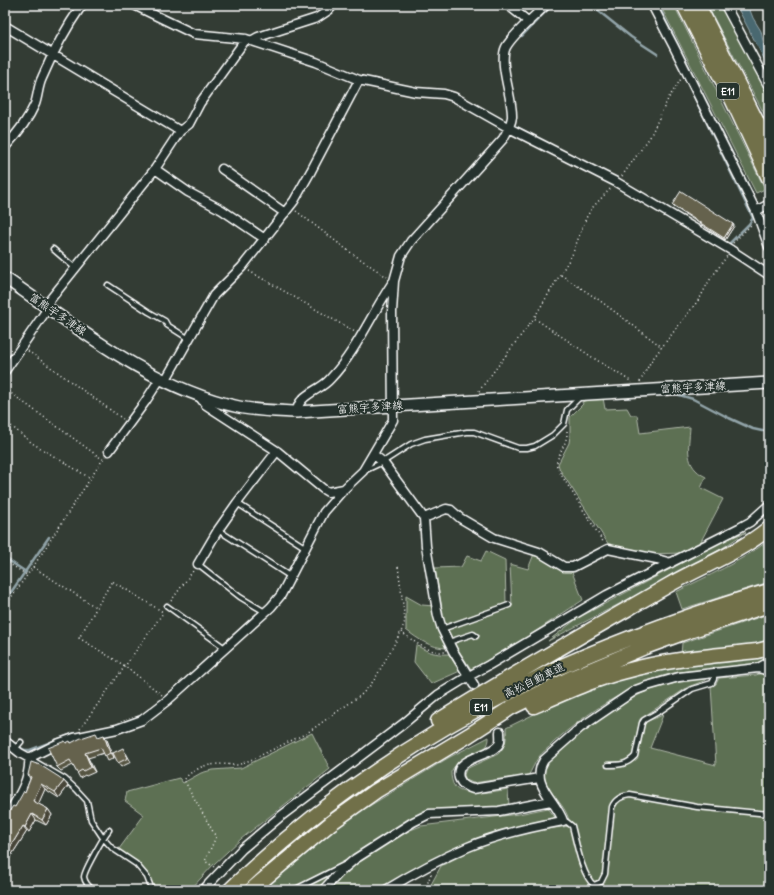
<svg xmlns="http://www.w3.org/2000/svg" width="774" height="895" font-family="Delius,'Klee One',sans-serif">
<rect width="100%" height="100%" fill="#333c34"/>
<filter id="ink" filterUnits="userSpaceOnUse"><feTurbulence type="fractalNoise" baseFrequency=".025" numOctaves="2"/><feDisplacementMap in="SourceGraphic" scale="8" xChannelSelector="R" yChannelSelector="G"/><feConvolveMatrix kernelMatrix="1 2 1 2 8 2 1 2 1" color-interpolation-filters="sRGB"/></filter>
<g filter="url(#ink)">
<!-- green -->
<path fill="#5d6f52" stroke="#aeb7a8" d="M660,5H674L765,189L756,193Z
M707,5H721L769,96V123Z
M603,398L605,409L627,408L631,415H637L640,433L690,427C689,447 683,466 706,477L701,488L723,499L700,543L684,553L645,554L609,545L560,470L558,464L569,443L570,436V417L583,404L582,402L589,399Z
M746,532L724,547L700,562L548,641L578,618L725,540Z
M769,540V582L682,609L676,592C707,576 741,562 769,540Z
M486,551L505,560L506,604L445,626L435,568L461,567L467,556L481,561Z
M534,554L563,570L572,572L583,600C546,624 510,650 471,669L452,641L447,630L512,606L510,564L528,569Z
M406,596L422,605L434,606C436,622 440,634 447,648C431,648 419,640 406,630Z
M769,614V641L742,647L681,655L682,643Z
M416,645C427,652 436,655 449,654L460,671L431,684L414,662Z
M769,655V658C741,671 709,668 679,672C638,679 584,714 553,743C549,748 542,752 538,758C534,764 532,770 528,776L515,779L514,777L473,783L466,780L464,775L466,769L498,754C506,746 507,739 506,728L571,696L642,672L676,666L726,662Z
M762,673L769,674V890H428L441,866L473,849L511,836L547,829L570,826C570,823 569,820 568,817C563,801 541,788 544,769C548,752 627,699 645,692C665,684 685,681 707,678L706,680L688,687L640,719L633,755L627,760L622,762H606V766C612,766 620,767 625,765C641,760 641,736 645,722L663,715L650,748L716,765L711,686L716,684L719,678L756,675Z
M312,733L330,769L241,839L214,864L190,890H157C152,886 151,880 147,874C139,864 129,857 119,849L144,815L125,801L127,792L179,778L183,783L201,773L212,770L241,768Z
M489,737C490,754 467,755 457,764C454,766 452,770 451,772C451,777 452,783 455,787C464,798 497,791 508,789L509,806L430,811C410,817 395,828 379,839C356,855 336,871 316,890H261L335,827L448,758Z
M548,808L557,820L540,821L469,842L450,850L377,890H328L360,860L405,832L421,826L519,814Z"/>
<!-- water -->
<path fill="#496770" stroke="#92a4a9" d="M736,5H748L753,18L761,31L764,47L769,55V68Z"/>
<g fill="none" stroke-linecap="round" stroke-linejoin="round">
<!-- stream -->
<path stroke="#92a4a9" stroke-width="2.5" d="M591,5L631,37L657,54
M658,5L754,197
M522,36L552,5
M684,76L753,218L749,224L729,244
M513,125L552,145
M653,199L690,221
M765,221L769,232
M617,398L676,394L693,399L729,418L753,429L762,431L769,430
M5,558L26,572
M5,601L49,537
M5,736L15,744
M21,748L25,750H30L75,733"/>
<!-- service casing -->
<g stroke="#fff" stroke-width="7">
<path id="service" d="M53,249L75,268
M108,285L149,312L165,321L167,325L189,339
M366,470L383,462L411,444L425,439L467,432H474L518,448H527L535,446L553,435L564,424L567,410L581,396
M237,503L306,548
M218,530L291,577
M198,564L240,597L265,612
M167,606L225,648
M442,629L509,605
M449,642L473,634L476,636
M15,749L21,742
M29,758L65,779L76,789L87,801L91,820L103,838L112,848L136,864L147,877L152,890
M608,765C619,765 627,765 635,756L642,723L644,720L660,711L692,689L712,683L714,679V674
M563,821L567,822L572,826C576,841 582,876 594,885L601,882L605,874L612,807C615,799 621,796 630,795L697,807L769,814
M94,890C89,887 85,883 84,877C84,871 104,836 109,830
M294,890L346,864"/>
</g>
<!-- minor casing -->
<g stroke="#fff" stroke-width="11">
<path id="minor" d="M134,5L194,34L246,39L316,62L359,80L416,92L444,94L454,97L509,128L616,182L731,250L769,275
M508,5L529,22
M652,5L674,47L756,211L769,247
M725,5L769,87
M5,26L180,131
M251,41L258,37L317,18L329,10L333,5
M5,147C17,134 28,120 35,104C38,96 38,86 42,78C53,52 66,28 82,5
M155,169L188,192L222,210L265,239
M222,169L285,213
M756,211L769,204
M45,306L155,169L180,131L189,124L200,103L246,39
M5,371L48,308
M165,381L214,295L242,267L294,201L311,171L359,80
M199,396L206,405L277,451L323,489L328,492L344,489
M297,412C298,394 320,391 330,379C356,352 372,313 393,282
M109,451L145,402L160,379
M374,455L383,462L424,518L426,546L438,616L442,629L453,651L474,685
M424,518L446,509L451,510L460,518L494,538L539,552L564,567H573L608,549L657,559L671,563
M198,564L218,530L237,503L277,451
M758,668L769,662
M500,732C500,736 501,741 499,744C491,757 453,757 459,778C462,785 466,787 473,789L539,778
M5,741L20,753L29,758
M29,758L57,744L74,738L117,729L142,720L168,700L271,607L281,595L324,512L344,489L363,471L393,420L392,312L394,281L401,256L411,241L503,139C507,132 511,125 512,117C513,98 498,63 506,47C514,33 534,17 546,5
M5,819C16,801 31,780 29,758
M203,890L242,849L281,816L403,724L438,695L469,676L489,665L607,595L739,528L750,522L769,505
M323,890L340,872L355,859L413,822L429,814L499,811L551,801
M386,890C412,874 440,859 468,847C498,834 531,827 563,821C556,800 529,784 544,760L580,728L627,696L636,690L647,686L679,677L758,668L769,671"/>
</g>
<!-- secondary casing -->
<g stroke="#fff" stroke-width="14">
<path id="secondary" d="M5,278C75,326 155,390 239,407C258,411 277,411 297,412L769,383"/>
</g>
<!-- motorway casing -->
<g stroke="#fff" stroke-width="17">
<path id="motorway" d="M684,5L732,99L769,178
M698,5L769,146
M534,706C564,693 594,679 626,671C668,659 713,656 757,651L769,648
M438,721C513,674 591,630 669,585C702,566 739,553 769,528
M230,890C312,810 408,744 510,692C527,684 543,674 560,667C628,637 698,612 769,591
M251,890L331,823L376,791L469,735L512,707L571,678L645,647L683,633L769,605"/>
</g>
<!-- path -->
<path stroke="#fff" stroke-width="1.5" stroke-dasharray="1 3" stroke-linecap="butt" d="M622,176L650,137L668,99L681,79
M610,189L592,208L586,218L572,255L534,318L595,359L632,382
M296,211L350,252L387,277
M733,243L752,224
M249,271L355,332
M561,275L599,300L662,347
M28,351L123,419
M640,382L651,361L700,298L709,281L727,256
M5,389L102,459
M479,391L534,318
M5,421L32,443L90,478
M567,431C568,445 555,455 557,468L604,543
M5,561L27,575
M33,567L97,608
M171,601L193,571
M5,606L33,567L105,456
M401,632C415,642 428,653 445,652
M162,695L125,666L79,638L112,581L163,612
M80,729L163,613
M214,867L205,861L216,837L184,780L189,774L203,766L218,764L238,765L253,759L307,733L361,695L369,687L376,677L401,632L405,621L398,566
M425,890L431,874"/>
<!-- service -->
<use href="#service" stroke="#26332d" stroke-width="4"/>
<!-- minor -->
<use href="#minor" stroke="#26332d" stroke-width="8"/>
<!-- secondary -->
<use href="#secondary" stroke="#26332d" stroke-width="11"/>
<!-- motorway -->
<use href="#motorway" stroke="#71704a" stroke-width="14"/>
</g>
<!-- wall -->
<path fill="#575443" stroke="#fff" d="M672,205L733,224L734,226L725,240L674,207Z
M99,737L107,740L114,758L108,761L104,753L88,758L95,772L86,776L85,775L80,778L73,765L61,771L57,767L65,741L67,743H71Z
M126,753L131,762L121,767L118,763Z
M28,775L64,781L68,786L59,798L45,789L38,804L48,809L52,815L46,825L36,820L29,832L27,831L9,859L5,857V817L15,807L25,792L30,779Z"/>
<!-- shaded-wall -->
<path fill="#474537" stroke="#fff" d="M733,224L734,226L725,240L724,238Z
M104,735L107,740L114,758L110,753Z
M85,753L88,758L95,772L91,767Z
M64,781L68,786L59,798L55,792Z
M41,784L45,789L37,807L33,801Z
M48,809L52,815L46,825L42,820Z
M32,814L36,820L29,832L25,827Z
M23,826L27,831L9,859L6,854Z"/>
<!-- building -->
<path fill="#65624e" stroke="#fff" d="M681,191L733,224L724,238L672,205Z
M96,733L98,737L104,735L110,753L105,756L101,748L85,753L91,767L83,771L82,770L77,773L70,760L57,767L48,748L65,741L66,743L70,741L71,743L81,738Z
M123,748L128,758L118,763L113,753Z
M31,762L40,765L59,777L64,781L55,792L41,784L33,801L48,809L42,820L32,814L25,827L23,826L6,854H5V817L13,806L15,807L24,791L25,792L31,777L28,775Z
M332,886L335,890H327Z"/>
</g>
<g text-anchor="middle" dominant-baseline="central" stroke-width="4" stroke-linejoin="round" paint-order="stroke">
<!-- shield labels -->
<g fill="#26332d" stroke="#bec2c0" stroke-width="1">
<rect x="717" y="83" width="22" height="16" rx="3"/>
<rect x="470" y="699" width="22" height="16" rx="3"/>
</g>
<g font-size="10" font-weight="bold" fill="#fff">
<text x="728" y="91">E11</text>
<text x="481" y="707">E11</text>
</g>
<!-- street labels -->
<g font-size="11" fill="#fff" stroke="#26332d">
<text transform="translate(58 314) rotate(34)">富熊宇多津線</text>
<text transform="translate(693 387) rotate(-3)">富熊宇多津線</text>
<text transform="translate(370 407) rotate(-4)">富熊宇多津線</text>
<text transform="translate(534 680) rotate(-26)">高松自動車道</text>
</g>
</g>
<!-- margin -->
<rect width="774" height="895" fill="none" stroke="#26332d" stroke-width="20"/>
<rect x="10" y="10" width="754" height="875" fill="none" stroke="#fff" stroke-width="1.5" filter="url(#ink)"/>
</svg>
